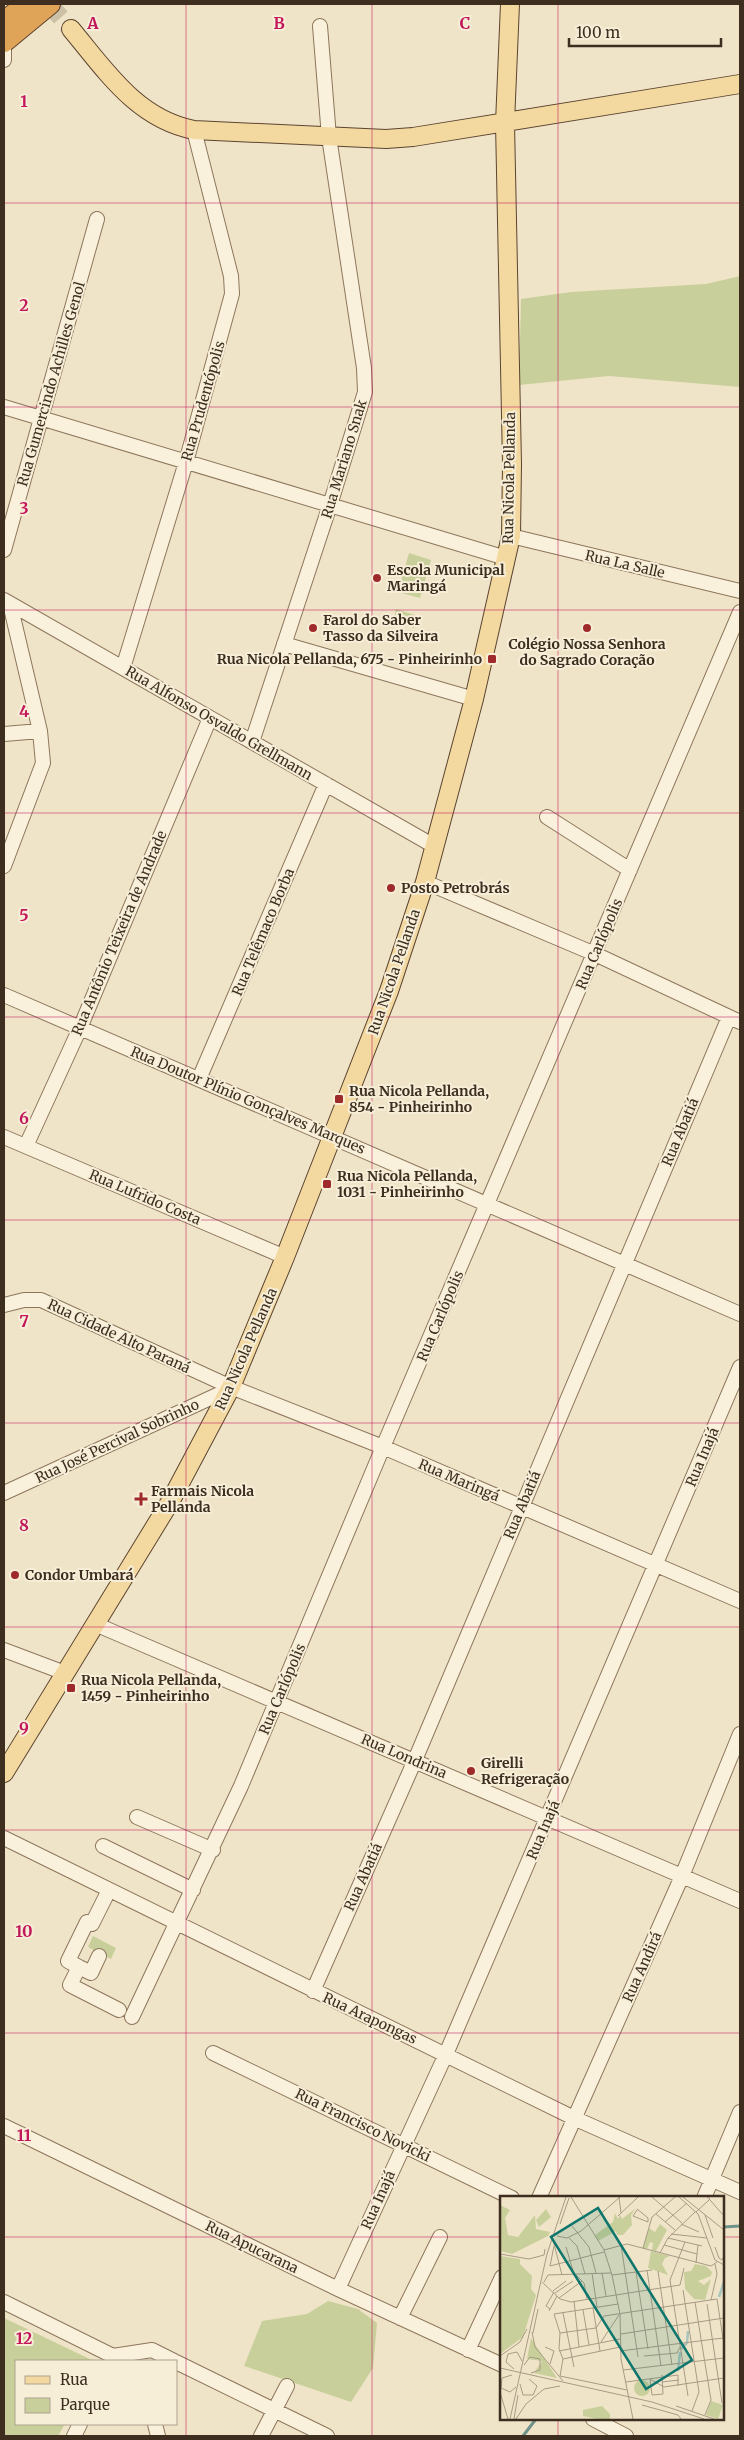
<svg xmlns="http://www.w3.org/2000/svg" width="744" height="2440" font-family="Merriweather,serif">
<rect width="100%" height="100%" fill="#f0e4c8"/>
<!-- green -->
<path fill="#c9cf9b" d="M740,276V387L609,376L519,385L521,299L571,292L706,284Z
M409,553L431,560L420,598L398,592Z
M396,609L418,616L414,628L393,621Z
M93,1936L116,1948L111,1959L88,1947Z
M328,2301L358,2309L377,2323L373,2368L351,2402L244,2366L262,2321L307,2314Z
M4,2318L94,2361H16V2424H65L58,2436H4Z"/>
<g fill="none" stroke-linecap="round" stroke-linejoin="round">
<!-- stream -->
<path stroke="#6f938a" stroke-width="3" d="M723,2227L740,2226
M523,2436L536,2419"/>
<!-- major-tunnel -->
<path stroke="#ccc0a6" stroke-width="18" stroke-dasharray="18 9" stroke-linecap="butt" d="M49,4L71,29"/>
<!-- minor casing -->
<g stroke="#8d765c" stroke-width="16">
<path id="minor" d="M4,48V60
M4,407L506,558
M511,536L740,591
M4,550L97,219
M4,600L434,846
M284,644L474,699
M123,668L186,462L232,294L231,276L194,130
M4,734L40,731
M252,742L330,505L365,392L364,368L329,137L320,26
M547,817L630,870
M4,866L43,763L40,731L10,604
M425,882L595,954L740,1022
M4,995L740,1314
M199,1079L326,784
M4,1137L285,1257
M26,1146L80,1028L210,718
M4,1305L24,1300H41L231,1387L383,1447L740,1601
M4,1493L230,1389
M95,1624L740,1901
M4,1650L65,1673
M137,1817L213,1850
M4,1838L576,2119L740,2192
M103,1846L193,1890
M109,1890L92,1924L87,1922L68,1961L79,1967L70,1985L119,2010
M79,1967L91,1973L99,1956
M313,1991L415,1760L729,1017
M132,2017L241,1786L383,1447L740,612
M213,2053L512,2198
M4,2126L338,2289L502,2365
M539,2198L682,1876L740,1734
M704,2198L740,2112
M338,2289L446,2054L740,1367
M4,2302L113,2356L120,2361
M400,2318L440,2237
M468,2350L502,2277
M113,2356L152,2350L174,2361
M176,2362L327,2436
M593,2419L626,2436
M155,2424L158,2436
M74,2436L80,2424
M261,2436L287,2386"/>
</g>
<!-- major casing -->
<g stroke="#5b4430" stroke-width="20">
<path id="major" d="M71,29C106,71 137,119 194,130L386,139L413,137L740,84
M4,1773L170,1502L231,1387L285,1257L389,991L425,882L474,699L511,536L512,464L505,123L510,4"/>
</g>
<!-- highway casing -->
<g stroke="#5b4430" stroke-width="22">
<path id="highway" d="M4,22L26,4
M4,42L50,4"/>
</g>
<!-- minor -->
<use href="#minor" stroke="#faf1dc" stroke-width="14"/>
<!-- major -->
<use href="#major" stroke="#f3d9a0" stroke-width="18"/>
<!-- highway -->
<use href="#highway" stroke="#e0a458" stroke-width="20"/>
</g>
<!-- grid -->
<path fill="none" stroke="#c2185b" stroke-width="1" stroke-opacity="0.55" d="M186,4V2436M372,4V2436M558,4V2198M4,203H740M4,407H740M4,610H740M4,813H740M4,1017H740M4,1220H740M4,1423H740M4,1627H740M4,1830H740M4,2033H740M4,2237H502M723,2237H740M558,2419V2436"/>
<!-- markers -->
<g fill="#9e2a2b" stroke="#f7eed8" stroke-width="2">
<circle cx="377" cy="578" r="5"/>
<circle cx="313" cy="628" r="5"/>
<circle cx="587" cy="628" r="5"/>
<rect x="487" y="654" width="10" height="10" rx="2.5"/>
<circle cx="391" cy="888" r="5"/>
<rect x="334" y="1094" width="10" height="10" rx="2.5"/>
<rect x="322" y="1179" width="10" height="10" rx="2.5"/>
<path d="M138.5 1491.5h5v5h5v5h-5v5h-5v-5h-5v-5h5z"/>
<circle cx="15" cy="1575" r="5"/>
<rect x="66" y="1683" width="10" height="10" rx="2.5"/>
<circle cx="471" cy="1771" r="5"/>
</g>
<g text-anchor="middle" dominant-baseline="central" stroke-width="4" stroke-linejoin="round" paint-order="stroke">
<!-- street labels -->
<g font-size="14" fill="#3d2e20" stroke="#f7eed8">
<text transform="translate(51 384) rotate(-74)">Rua Gumercindo Achilles Genol</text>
<text transform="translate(203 401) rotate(-74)">Rua Prudentópolis</text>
<text transform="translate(344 459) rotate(-73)">Rua Mariano Snak</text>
<text transform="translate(509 478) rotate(-89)">Rua Nicola Pellanda</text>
<text transform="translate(625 564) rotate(13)">Rua La Salle</text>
<text transform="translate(219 723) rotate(30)">Rua Alfonso Osvaldo Grellmann</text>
<text transform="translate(263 932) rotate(-67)">Rua Telêmaco Borba</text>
<text transform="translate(119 933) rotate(-67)">Rua Antônio Teixeira de Andrade</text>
<text transform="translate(599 944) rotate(-67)">Rua Carlópolis</text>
<text transform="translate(394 972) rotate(-71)">Rua Nicola Pellanda</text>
<text transform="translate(248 1100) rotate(23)">Rua Doutor Plínio Gonçalves Marques</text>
<text transform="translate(680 1132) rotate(-67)">Rua Abatiá</text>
<text transform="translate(145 1197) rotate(23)">Rua Lufrido Costa</text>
<text transform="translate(440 1316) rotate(-67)">Rua Carlópolis</text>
<text transform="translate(119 1336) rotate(25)">Rua Cidade Alto Paraná</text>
<text transform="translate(246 1349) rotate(-66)">Rua Nicola Pellanda</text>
<text transform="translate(117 1441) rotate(-25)">Rua José Percival Sobrinho</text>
<text transform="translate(702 1457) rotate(-67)">Rua Inajá</text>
<text transform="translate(459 1480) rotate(23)">Rua Maringá</text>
<text transform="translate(522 1505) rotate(-67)">Rua Abatiá</text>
<text transform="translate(282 1689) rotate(-67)">Rua Carlópolis</text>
<text transform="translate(404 1756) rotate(23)">Rua Londrina</text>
<text transform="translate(543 1830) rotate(-67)">Rua Inajá</text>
<text transform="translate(363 1877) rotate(-66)">Rua Abatiá</text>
<text transform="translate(642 1967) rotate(-66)">Rua Andirá</text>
<text transform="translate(370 2018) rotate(25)">Rua Arapongas</text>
<text transform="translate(363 2125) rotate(26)">Rua Francisco Novicki</text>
<text transform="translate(378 2200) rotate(-66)">Rua Inajá</text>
<text transform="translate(252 2247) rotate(26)">Rua Apucarana</text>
</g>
<!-- poi labels -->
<g font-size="14" font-weight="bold" fill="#3d2e20" stroke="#f7eed8" text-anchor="start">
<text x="387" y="570">Escola Municipal<tspan x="387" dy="16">Maringá</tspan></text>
<text x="323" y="620">Farol do Saber<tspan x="323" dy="16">Tasso da Silveira</tspan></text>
<text x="587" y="644" text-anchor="middle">Colégio Nossa Senhora<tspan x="587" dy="16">do Sagrado Coração</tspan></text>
<text x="482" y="659" text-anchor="end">Rua Nicola Pellanda, 675 - Pinheirinho</text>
<text x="401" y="888">Posto Petrobrás</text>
<text x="349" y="1091">Rua Nicola Pellanda,<tspan x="349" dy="16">854 - Pinheirinho</tspan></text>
<text x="337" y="1176">Rua Nicola Pellanda,<tspan x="337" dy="16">1031 - Pinheirinho</tspan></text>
<text x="151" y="1491">Farmais Nicola<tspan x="151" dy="16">Pellanda</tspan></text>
<text x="25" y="1575">Condor Umbará</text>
<text x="81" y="1680">Rua Nicola Pellanda,<tspan x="81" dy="16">1459 - Pinheirinho</tspan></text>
<text x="481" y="1763">Girelli<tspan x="481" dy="16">Refrigeração</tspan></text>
</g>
</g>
<!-- overview -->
<g transform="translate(500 2196)">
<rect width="224" height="224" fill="#f0e4c8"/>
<path d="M0,9L10,14L5,22L8,39L18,41L35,19L36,33L50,36L48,40L12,58L0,55ZM136,12L131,19L132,29L123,39H117L116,35L98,45L95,39L113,26L115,17L118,23L120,19L122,23ZM46,13L51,21L39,31L36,24ZM160,28L167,34L156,55L152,54L153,47L150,46L147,53L143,52L149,32L155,36ZM151,55L170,60L165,62L162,68L168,79L148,72ZM0,60L20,63V68L32,80L31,93L36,99L23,141L0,158ZM195,68L206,70L212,76L211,80L198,85L204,89L211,83L205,104L194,103L185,93L184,76L191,75ZM31,142L57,182L34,177L42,165L27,163ZM134 192a8 8 0 1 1 16 0a8 8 0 1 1-16 0ZM211,205L223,209L218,223L206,219ZM102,210L110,218V223H114H97L83,220V214Z" fill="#c9cf9b"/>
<path fill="none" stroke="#a9c4bc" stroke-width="2.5" d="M219,101L224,86M181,153L187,147L188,135M178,175L180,156"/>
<path fill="none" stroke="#a89b85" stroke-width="1" d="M71,1L104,54L112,79L120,118L121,163L133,223M119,1L121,17M152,1L182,27M179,1L198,18L215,64L224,69M183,1L224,34M210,4L224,20M137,13L148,22V26M137,14L133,20L148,26M196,16L210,3L207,1M156,18L175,34M205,19L213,42M118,20L138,1M165,26L187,7M60,28L69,2M181,28L199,36M72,30L89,51L96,77M171,38L207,42M57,40L67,42L81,35L120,1M69,42L77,50L85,78M168,42L202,50M53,44L62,79M185,46L170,84L188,200M121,49L138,161M164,49L197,58M54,50L50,70L104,56M66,51L74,78M215,51L219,62L222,64L224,60M143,52L152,21L175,1M104,54L127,48L211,70L217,66M160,57L168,42L195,16M0,58L29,63L44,59L45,53M196,67L198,49M147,74L161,170M158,75L172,169M136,76L148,153M92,77L97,111M102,77L106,100M76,79L84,87L87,103M112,79L152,74M42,86L60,103L71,106L180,89L184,72M44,86L48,79L111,77M183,94L199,196L192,215M53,95L66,85M55,97L73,85M59,102L82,85M211,104L217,78L215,68M74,105L79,151M195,106L211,204L205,219M207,108L222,207M93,112L100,155M50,113L46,110L54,96M83,114L89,149M49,115L57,100M63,117L74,171M32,136L35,151L63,185M33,137L38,113M60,137L96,132L104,120L217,103L224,149M121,138L224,122M101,146L119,119M45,151L54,155L50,168M59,155L120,143M120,155L223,142M0,160L20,146L27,133M144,160L177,157L180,151M63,163L59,153L60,137L54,118L118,108M63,163L60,180L127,194M63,163L120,151M24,169L30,161L40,163V174L31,177M0,172L152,206L204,223M14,173L6,166L8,158L17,156L22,165M123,174L224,162M12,179L2,182L1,192L10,196L16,191M150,183L164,191L224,182M150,183L152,199L163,198L162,179M126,186L178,179V190M162,186L179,184M20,188L23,199H33L37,190L29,183M0,196L8,223M142,209L178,219L181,223M176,210L214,223M10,223L47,58L66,1M14,223L18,199M16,223L26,208L44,193L60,190"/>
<path fill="#0f766e" fill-opacity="0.15" stroke="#0f766e" stroke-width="2.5" d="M98,12L192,164L146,193L51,41Z"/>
<rect width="224" height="224" fill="none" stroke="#3d2e20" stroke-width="2.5"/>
</g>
<g font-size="16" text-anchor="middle" font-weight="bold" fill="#c2185b" stroke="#f7eed8" stroke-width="4" stroke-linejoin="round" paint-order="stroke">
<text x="93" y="29">A</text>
<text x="279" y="29">B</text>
<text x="465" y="29">C</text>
<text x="24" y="107">1</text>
<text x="24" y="311">2</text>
<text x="24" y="514">3</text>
<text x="24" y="717">4</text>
<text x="24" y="921">5</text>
<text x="24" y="1124">6</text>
<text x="24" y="1327">7</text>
<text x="24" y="1531">8</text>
<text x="24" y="1734">9</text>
<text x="24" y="1937">10</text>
<text x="24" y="2141">11</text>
<text x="24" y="2344">12</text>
</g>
<!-- border -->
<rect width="744" height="2440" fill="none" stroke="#3d2e20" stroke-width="10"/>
<!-- legend -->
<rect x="15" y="2360" width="162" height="65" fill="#f7eed8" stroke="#ada18e"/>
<rect x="25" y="2376" width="25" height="8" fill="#f3d9a0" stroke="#ada18e"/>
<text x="60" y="2385" font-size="15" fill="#3d2e20">Rua</text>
<rect x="25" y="2398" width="25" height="15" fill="#c9cf9b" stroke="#ada18e"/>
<text x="60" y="2410" font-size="15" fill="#3d2e20">Parque</text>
<!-- scale -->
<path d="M569 38v8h152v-8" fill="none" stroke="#3d2e20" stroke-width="2.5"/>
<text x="576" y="38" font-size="15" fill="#3d2e20" stroke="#f7eed8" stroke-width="4" paint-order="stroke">100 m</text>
</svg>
